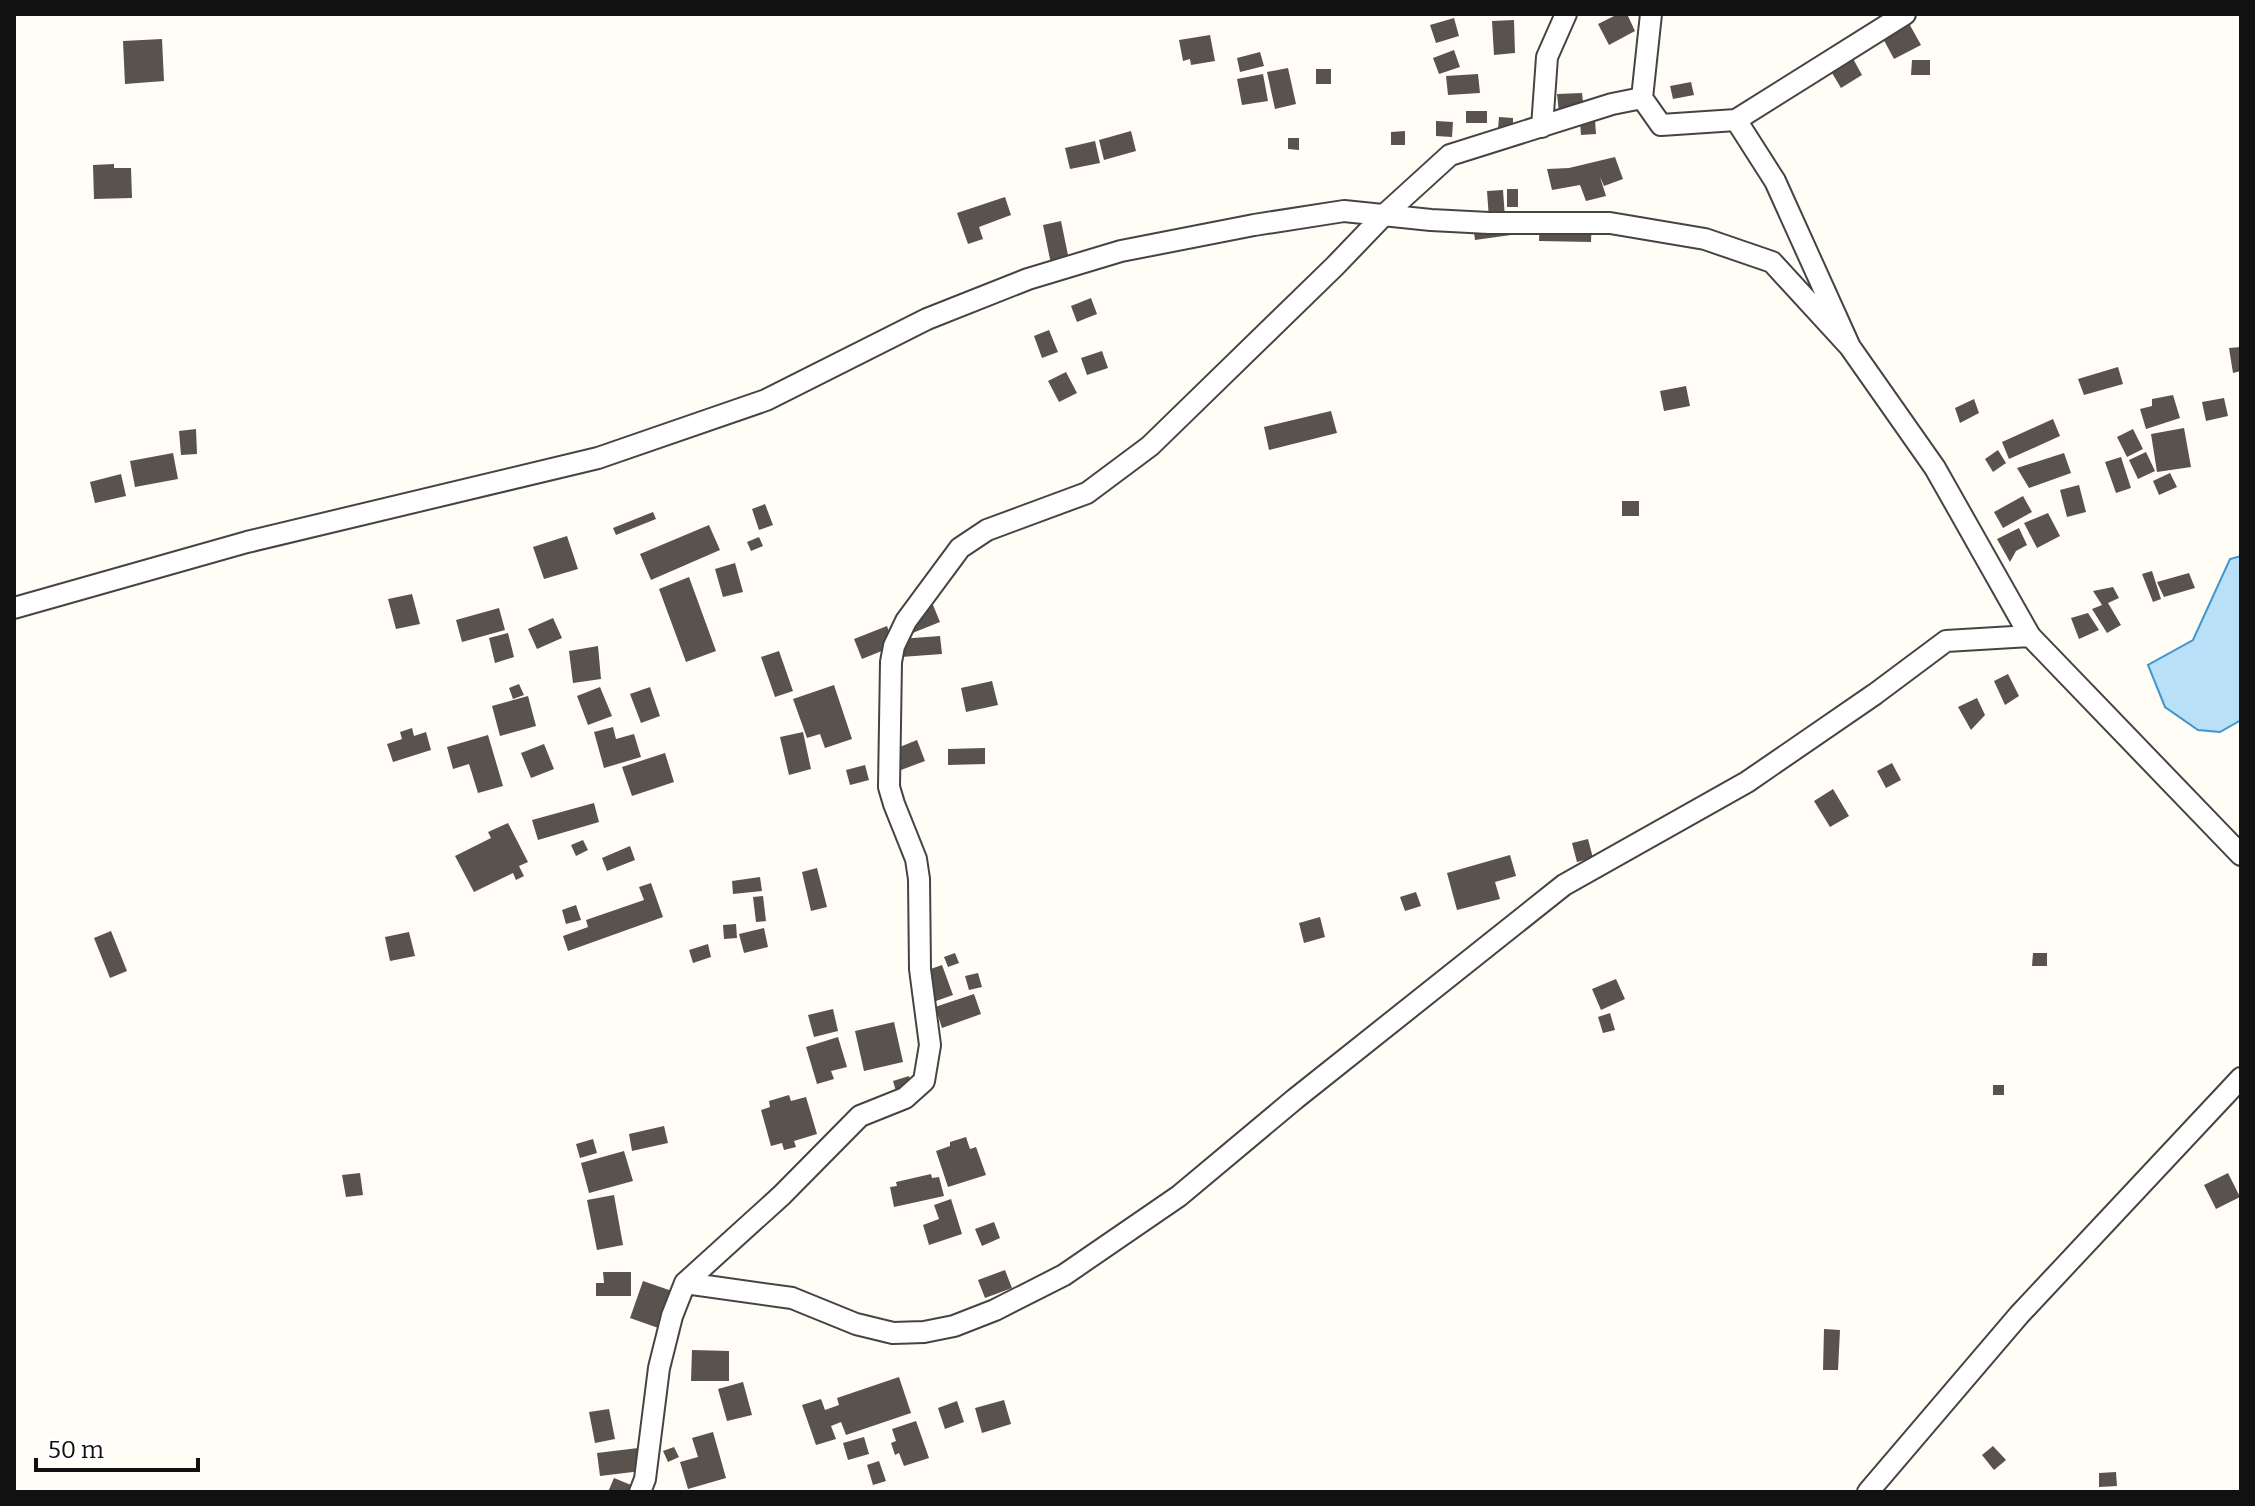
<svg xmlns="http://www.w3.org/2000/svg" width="2255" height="1506" font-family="Bitter,serif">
<rect width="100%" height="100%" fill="#fffdf5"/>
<!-- water -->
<path fill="#b9e0f7" stroke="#3f96cf" stroke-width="2" d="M2241,556V720L2220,732L2198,730L2165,707L2148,665L2193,640L2230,559Z"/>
<!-- building -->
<path fill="#5a524d" d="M1618,14H1627L1635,31L1609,45L1598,24Z
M1454,18L1459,36L1436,43L1430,25Z
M1906,18L1921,45L1894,59L1880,33Z
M1514,20L1515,53L1494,55L1492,21Z
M1210,35L1215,61L1191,65L1190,59L1183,61L1179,40Z
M162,39L164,81L125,84L123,41Z
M1454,50L1460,67L1439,74L1433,58Z
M1260,52L1264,66L1240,72L1237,58Z
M1851,55L1862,75L1841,88L1829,68Z
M1912,60H1930V75H1911Z
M1288,68L1296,104L1275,109L1267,72Z
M1316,69H1331V84H1316Z
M1263,74L1268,101L1242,105L1237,79Z
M1478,74L1480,93L1448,95L1446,76Z
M1691,82L1694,95L1673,99L1670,86Z
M1582,93L1584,111L1559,113L1557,94Z
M1466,111H1487V123H1466Z
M1499,117L1513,118V130L1498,129Z
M1595,120L1596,134L1581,135L1580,122Z
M1436,121L1453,122L1452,137L1436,136Z
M1131,131L1136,151L1104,160L1099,140Z
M1405,131V145H1391V132Z
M1288,138H1299V150L1288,149Z
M1095,141L1100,163L1070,169L1065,148Z
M1615,157L1623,179L1604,186L1600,177L1606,196L1586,201L1580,185L1552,190L1547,169L1569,168Z
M114,164V168H131L132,198L94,199L93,165Z
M1507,189H1518V207H1507Z
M1503,190L1505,218L1489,219L1487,191Z
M1005,197L1011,215L979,227L983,239L968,244L957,213Z
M1540,215L1592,216L1591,242L1539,241Z
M1061,221L1070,265L1052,269L1043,225Z
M1509,221L1511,235L1475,240L1473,225Z
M1091,298L1097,314L1077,322L1071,306Z
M1049,330L1058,352L1042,358L1034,336Z
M2241,347V371L2233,373L2229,348Z
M1102,351L1108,368L1087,375L1081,358Z
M2118,367L2123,384L2084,395L2078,379Z
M1066,372L1077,393L1059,402L1048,381Z
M1686,386L1690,406L1664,411L1660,391Z
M2173,395L2180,418L2146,429L2140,409L2152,406V399Z
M2224,398L2228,416L2206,421L2202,402Z
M1974,399L1979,413L1960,423L1955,408Z
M1331,411L1337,433L1269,450L1264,427Z
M2053,419L2060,436L2009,459L2002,442Z
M2184,428L2191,467L2157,472L2151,434Z
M196,429L197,454L181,455L179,431Z
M2133,429L2143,449L2127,457L2117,437Z
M1998,450L2006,463L1993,472L1985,459Z
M2146,452L2155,471L2138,479L2129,460Z
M173,453L178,479L135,487L130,461Z
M2064,453L2071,473L2029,488L2017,468Z
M2121,457L2131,488L2116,493L2105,462Z
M2170,473L2177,487L2159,495L2153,481Z
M121,474L126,496L95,503L90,482Z
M2079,485L2086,512L2067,517L2060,490Z
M2023,496L2032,512L2003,528L1994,512Z
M1622,501H1639V516H1622Z
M765,504L773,525L759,530L752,509Z
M653,512L656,519L616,535L613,528Z
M2048,513L2060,536L2037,548L2024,523Z
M709,525L720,550L651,580L640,554Z
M2019,528L2027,545L2016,551L2010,562L1997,539Z
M567,536L578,569L544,579L533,547Z
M759,537L763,546L751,551L747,542Z
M735,563L743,592L723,597L715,569Z
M2152,571L2161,599L2153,602L2142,574Z
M2189,573L2195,588L2164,597L2157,582Z
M689,577L716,651L686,662L659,589Z
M2113,587L2119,598L2108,603L2121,625L2107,633L2092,609L2102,605L2093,591Z
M412,594L420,624L396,629L388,599Z
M933,605L940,622L910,634L903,617Z
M499,608L505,630L462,642L456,620Z
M2088,613L2099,630L2079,639L2071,618Z
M553,618L562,638L537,649L528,629Z
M887,626L894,646L862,659L854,639Z
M508,633L514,657L495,663L489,638Z
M940,636L942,654L901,657L899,639Z
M598,646L601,679L573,683L569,651Z
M779,651L793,691L775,697L761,657Z
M2008,674L2019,696L2005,705L1994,681Z
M992,681L998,705L966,712L961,688Z
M519,684L524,695L513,699L509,688Z
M834,685L852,739L825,748L820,734L807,738L793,699Z
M600,687L612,716L588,725L577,696Z
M650,687L660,716L641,723L630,694Z
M528,696L536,726L500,736L492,706Z
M1977,698L1985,715L1971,730L1958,707Z
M613,727L616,739L634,734L641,757L604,768L594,732Z
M412,728L414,736L426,732L431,750L393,762L387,744L402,739L400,732Z
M803,732L811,769L789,775L780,737Z
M488,735L503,786L478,793L469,764L453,769L447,747Z
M917,740L925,761L893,773L885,753Z
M544,744L554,769L531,778L521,753Z
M985,748V764L948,765V749Z
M665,753L674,782L632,796L622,767Z
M1892,763L1901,780L1886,788L1877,771Z
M865,765L869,780L850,785L846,770Z
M1833,789L1849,816L1830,827L1814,801Z
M594,803L599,822L538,840L532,820Z
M508,823L528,862L519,866L524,876L516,880L513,873L474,892L455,856L491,838L488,832Z
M1588,839L1593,858L1577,862L1572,843Z
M583,840L588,850L576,856L571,845Z
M630,846L635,860L607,871L602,858Z
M1510,855L1516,876L1495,882L1500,899L1457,910L1447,873Z
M817,868L827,907L811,911L802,872Z
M760,877L762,891L733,894L732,881Z
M651,883L663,917L568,951L563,936L588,927L586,920L644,900L639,887Z
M1416,892L1421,906L1405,911L1400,897Z
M763,896L766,921L756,922L753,897Z
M576,905L581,920L566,924L562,910Z
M1320,917L1325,937L1304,943L1299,923Z
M736,924L737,938L724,939L723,925Z
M764,928L768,947L744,953L739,934Z
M111,931L127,971L110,978L94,938Z
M409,932L415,956L390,961L385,937Z
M708,944L711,957L693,963L689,950Z
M955,953L959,963L948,967L944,957Z
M2033,953H2047V966H2032Z
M942,965L953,995L936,1001L925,971Z
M978,973L982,987L969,990L965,976Z
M1616,979L1625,999L1601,1010L1592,989Z
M974,994L981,1014L942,1028L935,1007Z
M833,1009L838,1031L814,1037L808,1015Z
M1610,1013L1615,1030L1603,1033L1598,1017Z
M894,1022L903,1062L864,1071L855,1031Z
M838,1037L847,1067L831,1071L834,1079L817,1084L806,1047Z
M909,1076L914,1094L898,1098L893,1081Z
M1993,1085H2004V1095H1993Z
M789,1095L791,1101L806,1097L817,1134L794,1141L796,1147L784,1150L782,1143L771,1146L761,1110L770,1107L769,1101Z
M664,1126L668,1143L632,1151L629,1134Z
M966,1137L970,1149L976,1147L986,1175L948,1187L936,1151L950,1146V1142Z
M593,1139L597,1153L580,1158L576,1144Z
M624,1151L633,1181L589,1193L581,1163Z
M360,1173L363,1195L346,1197L342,1175Z
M2228,1173L2240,1197L2216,1209L2204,1185Z
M931,1174L932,1178L939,1177L944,1196L894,1207L890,1187L897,1186L896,1182Z
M614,1195L623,1245L597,1250L587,1200Z
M951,1199L962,1234L929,1245L923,1225L939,1219L934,1205Z
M994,1222L1000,1238L982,1246L975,1229Z
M1005,1270L1012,1288L985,1298L978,1280Z
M603,1272H631V1296H596V1283H604Z
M643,1281L672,1291L664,1330L630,1318Z
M1824,1329L1840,1330L1838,1370H1823Z
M692,1350L729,1351V1381H691Z
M899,1377L911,1413L846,1435L841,1422L831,1426L836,1439L816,1445L802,1405L821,1399L825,1410L839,1405L837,1398Z
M743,1382L752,1415L727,1421L718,1389Z
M1004,1400L1011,1424L982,1433L975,1408Z
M957,1401L964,1422L945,1429L938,1408Z
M609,1409L615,1439L595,1443L589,1412Z
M916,1421L929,1458L904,1466L899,1453L895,1455L891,1443L896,1441L892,1429Z
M713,1432L726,1478L688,1489L680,1462L698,1457L692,1438Z
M864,1437L869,1454L848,1460L843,1443Z
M1993,1446L2006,1460L1994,1470L1982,1455Z
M674,1447L679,1457L668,1462L663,1451Z
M638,1448L641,1471L600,1476L597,1453Z
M879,1461L886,1481L873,1485L867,1465Z
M2116,1472L2117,1486L2099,1487V1473Z
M614,1478L636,1487L634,1492H608Z"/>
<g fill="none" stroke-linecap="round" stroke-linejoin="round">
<!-- minor casing -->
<g stroke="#444" stroke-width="24">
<path id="minor" d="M1905,14L1736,120L1775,181L1850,347L1935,468L2030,636L2241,855
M1642,98L1651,14
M1542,127L1547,57L1566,14
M14,608L247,542L598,458L766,400L927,319L1028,279L1121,251L1254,225L1344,211L1431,220L1489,223H1610L1705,239L1772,262L1850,347
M685,1283L792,1298L856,1324L893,1333L924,1332L954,1326L995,1310L1064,1275L1179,1196L1295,1099L1564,885L1747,782L1875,694L1946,641L2030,636
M640,1492L645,1479L659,1368L672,1316L685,1283L782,1195L860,1116L905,1098L924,1081L930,1045L920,969L919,879L916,859L894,804L889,787L891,662L894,646L906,621L960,548L987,530L1087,493L1150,446L1335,266L1383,216L1450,155L1612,104L1642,98L1661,125L1736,120
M1868,1492L2019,1315L2241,1078"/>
</g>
<!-- minor -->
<use href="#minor" stroke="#fff" stroke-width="20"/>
</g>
<!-- border -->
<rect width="2255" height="1506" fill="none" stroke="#111111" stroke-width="32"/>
<!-- scale -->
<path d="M36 1458v12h162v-12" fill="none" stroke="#111111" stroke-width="4"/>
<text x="48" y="1458" font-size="24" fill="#111111" stroke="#ffffff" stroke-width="6" paint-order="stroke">50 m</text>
</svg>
